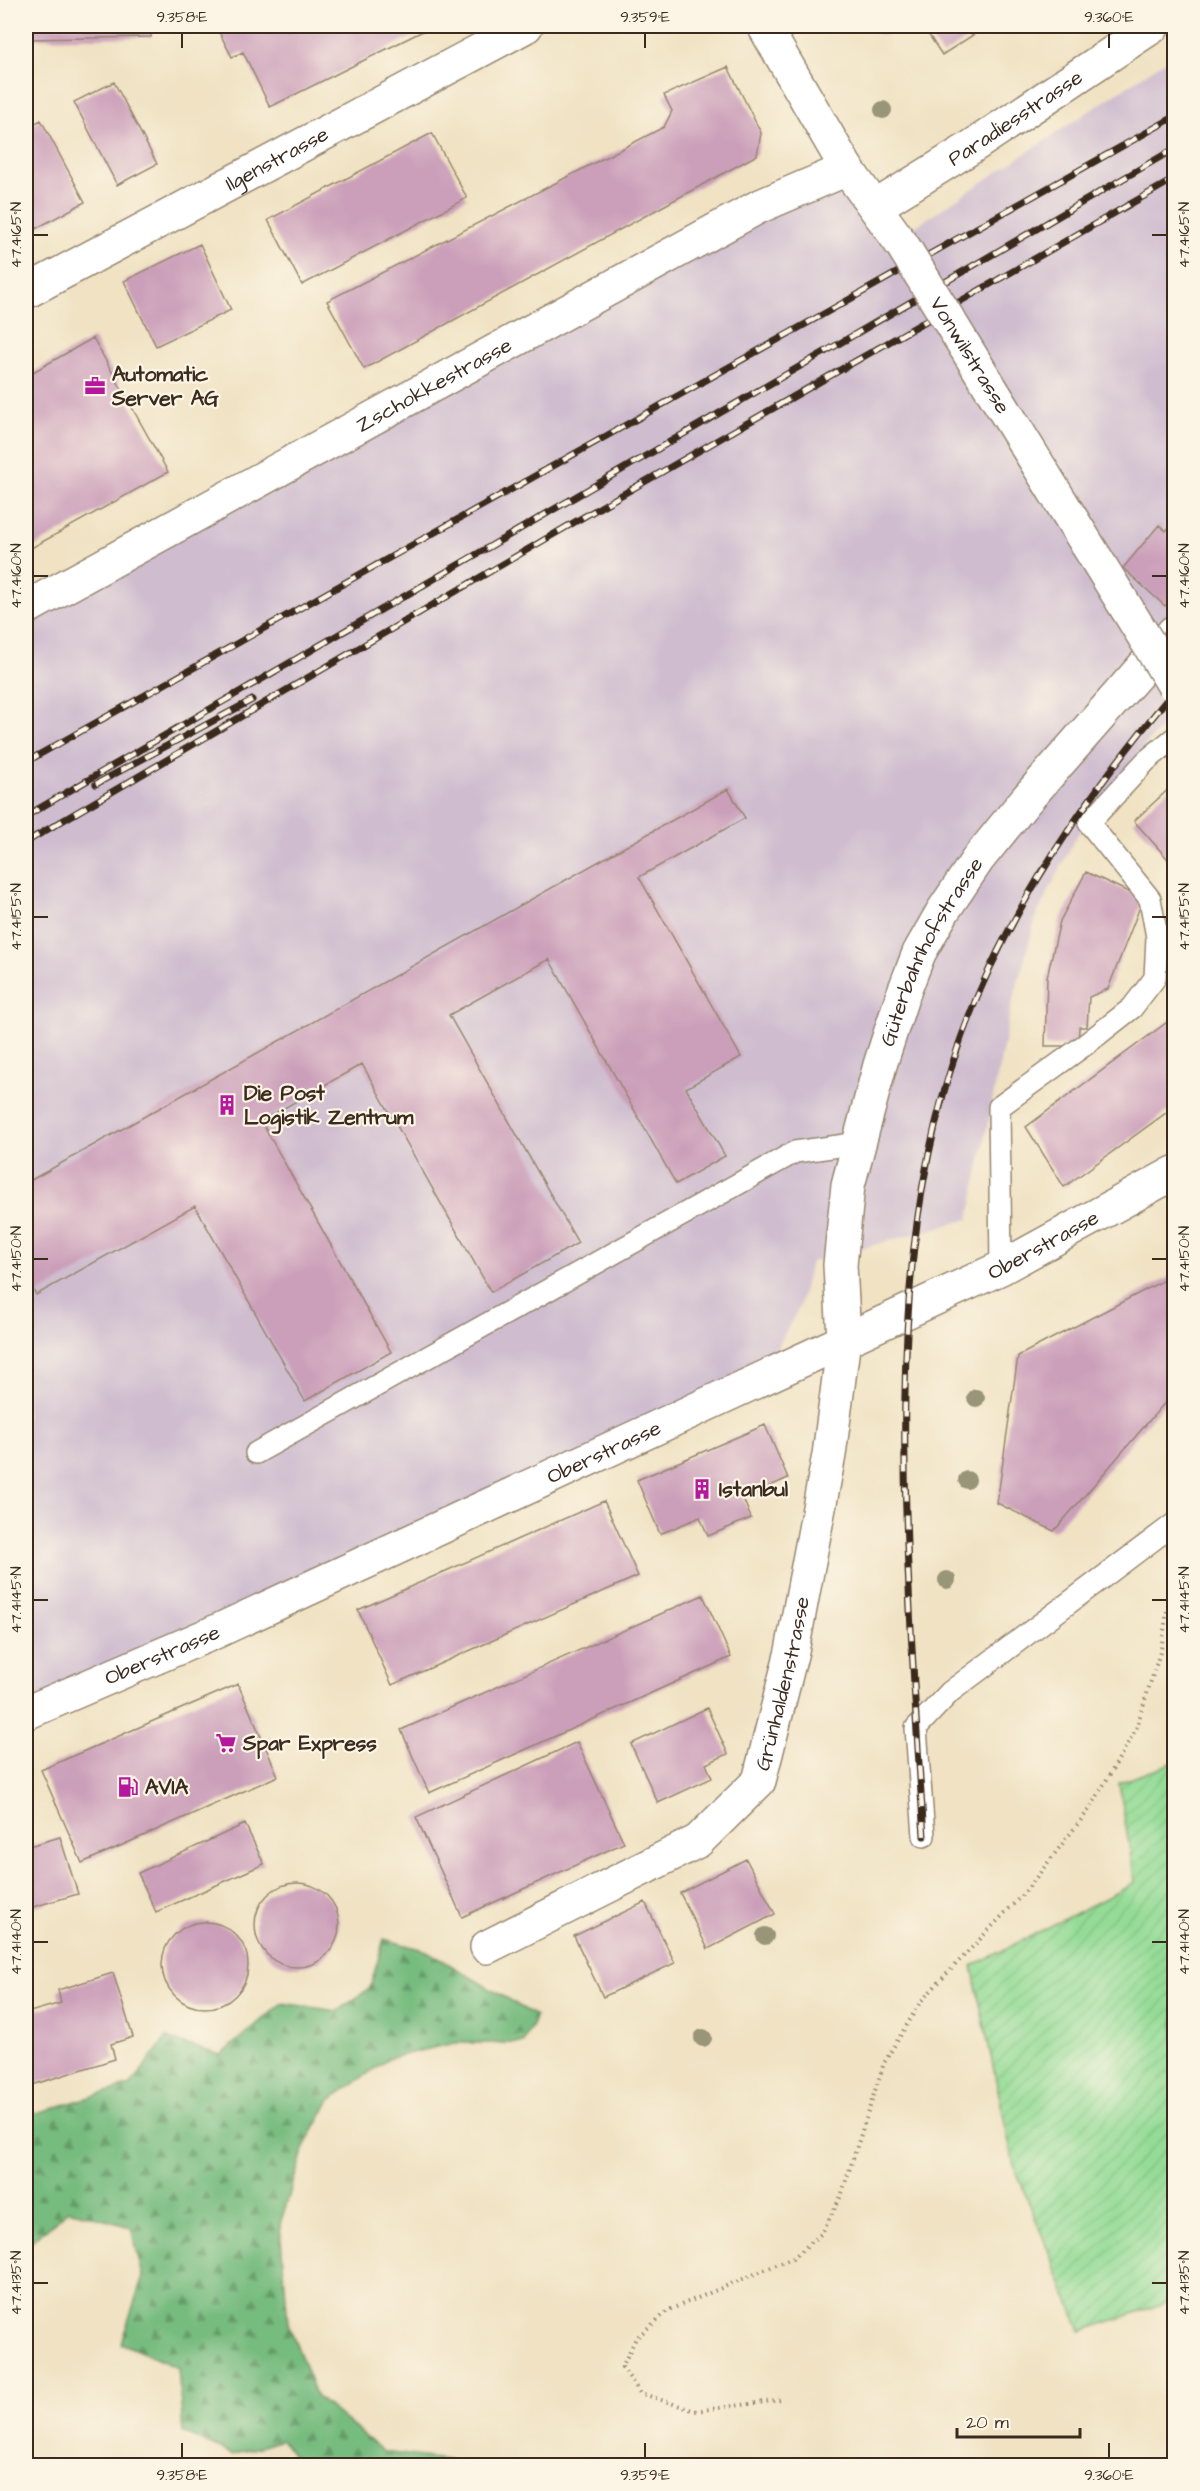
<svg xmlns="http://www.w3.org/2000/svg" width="1200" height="2491" font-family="'Architects Daughter',sans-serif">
<defs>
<pattern id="forest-firs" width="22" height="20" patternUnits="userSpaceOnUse" patternTransform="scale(1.5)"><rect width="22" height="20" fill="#77bc7f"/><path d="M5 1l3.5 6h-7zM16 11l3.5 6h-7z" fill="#639967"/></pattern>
<pattern id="garden-furrows" width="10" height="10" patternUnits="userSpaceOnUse" patternTransform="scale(1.5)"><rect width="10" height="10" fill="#94dc96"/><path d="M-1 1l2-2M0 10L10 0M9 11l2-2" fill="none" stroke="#80bd81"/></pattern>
</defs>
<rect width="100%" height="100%" fill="#fcf5e5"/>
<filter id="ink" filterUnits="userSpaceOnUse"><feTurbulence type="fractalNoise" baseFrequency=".0167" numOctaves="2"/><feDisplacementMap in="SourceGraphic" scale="12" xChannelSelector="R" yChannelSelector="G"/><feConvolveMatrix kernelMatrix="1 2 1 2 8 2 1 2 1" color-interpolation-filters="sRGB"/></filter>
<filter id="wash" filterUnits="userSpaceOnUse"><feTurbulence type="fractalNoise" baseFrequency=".008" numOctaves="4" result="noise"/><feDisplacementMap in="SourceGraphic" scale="24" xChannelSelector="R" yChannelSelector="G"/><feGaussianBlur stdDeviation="1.35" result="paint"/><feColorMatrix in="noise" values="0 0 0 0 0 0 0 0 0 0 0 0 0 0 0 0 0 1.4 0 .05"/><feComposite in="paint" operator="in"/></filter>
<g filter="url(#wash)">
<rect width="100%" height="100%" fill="#f0e2c3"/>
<!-- industrial -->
<path fill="#cfbdcf" d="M1174,55V713L1140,751L1077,835L1037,914L1010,1012L969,1219L811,1262L799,1307L760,1380L26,1713V608L847,169L898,238Z"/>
<!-- forest -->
<path fill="url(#forest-firs)" stroke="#59734e" stroke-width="1.5" d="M384,1939L427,1951L536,2016L524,2043H454L390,2058L330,2100L305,2145L280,2224L288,2323L317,2397L384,2452L484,2465H300L282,2440L233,2455L183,2432L178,2368L121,2343L143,2276L131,2227L69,2210L26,2246V2136L29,2135V2115L131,2085L166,2038L220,2055L282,2003L337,2011L370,1988Z
M842,2459L846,2465H767Z"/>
<!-- garden -->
<path fill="url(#garden-furrows)" stroke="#68835a" stroke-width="1.5" d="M1174,1762V2300L1081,2331L1014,2166L972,1966L1135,1883L1119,1783Z"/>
<g id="blocks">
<!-- building -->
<path fill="#cb9fb9" d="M26,26H151V37L26,39Z
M216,26H285L287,30L295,26H433L270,107L243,52L232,57Z
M855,26H901L884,35Z
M923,26H987L942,55Z
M728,67L761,133L757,155L364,369L327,301L664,127L672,111L664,95Z
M114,82L157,164L117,185L74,102Z
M41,120L85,202L26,234V128Z
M432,133L467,198L302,285L268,220Z
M200,244L231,310L156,346L124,281Z
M93,338L168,472L26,551V376Z
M1174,521V596L1165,606L1123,568L1159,525L1166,531Z
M1174,784V866L1134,821Z
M728,789L745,818L639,877L741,1057L686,1088L725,1156L676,1184L549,959L449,1015L578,1243L491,1292L362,1064L261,1121L391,1352L305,1401L195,1206L36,1295L26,1276V1183Z
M1086,872L1143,899L1108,989L1089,997L1087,1027H1079L1078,1046H1045L1047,977L1060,921Z
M1174,1017V1107L1064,1187L1026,1127Z
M1174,1275V1392L1054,1531L997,1503L1018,1356Z
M765,1425L788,1478L743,1498L751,1518L708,1536L700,1517L660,1534L637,1480Z
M604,1501L638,1576L392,1685L358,1610Z
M703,1595L731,1657L429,1793L401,1730Z
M238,1684L278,1776L82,1863L41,1770Z
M707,1708L728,1754L706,1764L712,1778L658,1803L631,1744Z
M577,1742L624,1843L462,1917L416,1817Z
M245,1824L264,1864L156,1912L138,1873Z
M60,1837L78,1894L26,1909V1847Z
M746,1859L775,1914L708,1949L680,1893Z
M255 1925a42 42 0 1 1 84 0a42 42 0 1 1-84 0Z
M645,1902L675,1963L603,1997L574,1936Z
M162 1965a43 43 0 1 1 86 0a43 43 0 1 1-86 0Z
M113,1973L133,2037L111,2044L115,2059L26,2087V2013L61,2003L58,1990Z"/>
</g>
</g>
<g filter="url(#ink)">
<use href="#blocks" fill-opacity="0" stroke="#968670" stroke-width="1.5"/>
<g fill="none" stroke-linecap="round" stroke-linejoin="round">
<!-- service casing -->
<g stroke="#968670" stroke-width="24">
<path id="service" d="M1001,1268L999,1107L1086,1044L1132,1008L1155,978L1157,937L1150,899L1089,823L1146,761L1174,738
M256,1453L795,1152L860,1143
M924,1836L916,1728L950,1692L1174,1524"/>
</g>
<!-- minor casing -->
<g stroke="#968670" stroke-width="36">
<g id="minor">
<path id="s1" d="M875,207L970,148L1153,26"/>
<path id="s2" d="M26,292L526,26"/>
<path id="s3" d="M26,608L758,207L847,169"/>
<path id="s4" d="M487,1947L698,1841L759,1781L792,1651L829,1455L844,1339L840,1265L848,1185L880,1065L902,997L919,953L943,911L978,859L1026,800L1174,632"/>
</g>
</g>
<!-- tertiary casing -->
<g stroke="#968670" stroke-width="36">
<g id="tertiary">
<path d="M764,26L847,169L903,246"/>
<path id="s5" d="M26,1713L215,1632L1001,1268L1174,1173"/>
</g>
</g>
<!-- path -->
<path stroke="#968670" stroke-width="4" stroke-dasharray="1.5 4.5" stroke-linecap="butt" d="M813,32L830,26
M780,2400L695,2411L640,2393L622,2367L636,2338L669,2310L793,2258L822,2233L841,2196L884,2063L921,2001L1025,1892L1091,1807L1136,1729L1161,1649L1174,1568"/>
<!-- service -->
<use href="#service" stroke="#fff" stroke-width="21"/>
<!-- minor -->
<use href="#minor" stroke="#fff" stroke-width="33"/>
<!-- tertiary -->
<use href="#tertiary" stroke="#fff" stroke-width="33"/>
<!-- rail casing -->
<g stroke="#3b2a1e" stroke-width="7">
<path id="rail" d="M26,762L1174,117
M96,784L252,700
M26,816L1174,149
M26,842L604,505L1174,179
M924,1836C917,1739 911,1641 907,1544C900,1348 904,1151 989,970C1037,868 1102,777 1174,691"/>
</g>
<!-- rail -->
<use href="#rail" stroke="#fcf5e5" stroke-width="4.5" stroke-dasharray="14" stroke-linecap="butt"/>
<!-- tertiary-bridge casing -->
<g stroke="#968670" stroke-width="36" stroke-linecap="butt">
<g id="tertiary-bridge">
<path id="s6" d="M903,246L1174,685"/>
</g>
</g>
<!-- tertiary-bridge -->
<use href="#tertiary-bridge" stroke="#fff" stroke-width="33"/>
</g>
<!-- trees -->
<g fill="#999579">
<circle cx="883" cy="110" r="9"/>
<circle cx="976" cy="1398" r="9"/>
<circle cx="967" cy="1480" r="9"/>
<circle cx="947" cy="1580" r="9"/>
<circle cx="765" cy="1936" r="9"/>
<circle cx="703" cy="2038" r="9"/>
</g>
</g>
<!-- ticks -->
<path fill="none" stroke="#3b2a1e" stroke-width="2" d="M182,33V48M645,33V48M1109,33V48M33,235H48M1152,235H1167M33,576H48M1152,576H1167M33,917H48M1152,917H1167M33,1259H48M1152,1259H1167M33,1600H48M1152,1600H1167M33,1942H48M1152,1942H1167M33,2283H48M1152,2283H1167M182,2443V2458M645,2443V2458M1109,2443V2458"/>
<!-- icons -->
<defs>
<g id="office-bare" transform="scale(1.62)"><path d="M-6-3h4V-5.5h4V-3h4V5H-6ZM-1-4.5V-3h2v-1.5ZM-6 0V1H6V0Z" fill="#b5179e" stroke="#fcf5e5" stroke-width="2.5" paint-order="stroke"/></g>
<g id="building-bare" transform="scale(1.62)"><path d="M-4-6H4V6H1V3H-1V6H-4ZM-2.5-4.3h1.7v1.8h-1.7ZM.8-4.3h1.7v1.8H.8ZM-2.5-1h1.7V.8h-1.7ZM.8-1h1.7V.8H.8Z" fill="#b5179e" stroke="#fcf5e5" stroke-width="2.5" paint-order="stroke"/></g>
<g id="supermarket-bare" transform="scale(1.62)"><path d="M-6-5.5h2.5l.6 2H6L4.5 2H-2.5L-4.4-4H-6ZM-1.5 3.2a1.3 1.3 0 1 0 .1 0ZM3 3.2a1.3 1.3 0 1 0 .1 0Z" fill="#b5179e" stroke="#fcf5e5" stroke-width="2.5" paint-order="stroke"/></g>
<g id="fuel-bare" transform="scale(1.62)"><path d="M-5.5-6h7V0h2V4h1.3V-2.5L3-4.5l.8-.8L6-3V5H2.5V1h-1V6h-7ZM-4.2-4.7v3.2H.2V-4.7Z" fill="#b5179e" stroke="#fcf5e5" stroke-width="2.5" paint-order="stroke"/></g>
</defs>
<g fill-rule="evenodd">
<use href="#office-bare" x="95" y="386"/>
<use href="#building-bare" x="227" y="1105"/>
<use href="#building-bare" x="702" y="1489"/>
<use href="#supermarket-bare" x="226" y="1743"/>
<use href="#fuel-bare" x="128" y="1787"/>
</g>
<g text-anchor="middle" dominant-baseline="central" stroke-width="4.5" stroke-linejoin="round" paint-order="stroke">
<!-- street labels -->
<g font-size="21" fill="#3b2a1e" stroke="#fcf5e5">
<text stroke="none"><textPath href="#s1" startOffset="166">Paradiesstrasse</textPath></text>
<text stroke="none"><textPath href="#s2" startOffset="284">Ilgenstrasse</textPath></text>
<text stroke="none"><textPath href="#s6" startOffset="128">Vonwilstrasse</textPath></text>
<text stroke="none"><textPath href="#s3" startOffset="465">Zschokkestrasse</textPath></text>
<text stroke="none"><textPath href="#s4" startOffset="1176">Güterbahnhofstrasse</textPath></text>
<text stroke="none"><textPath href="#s5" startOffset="1120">Oberstrasse</textPath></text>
<text stroke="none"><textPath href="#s5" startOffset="634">Oberstrasse</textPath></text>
<text stroke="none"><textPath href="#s5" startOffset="148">Oberstrasse</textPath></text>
<text stroke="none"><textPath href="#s4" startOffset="422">Grünhaldenstrasse</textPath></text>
</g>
<!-- poi labels -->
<g font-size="21" font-weight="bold" fill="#3b2a1e" stroke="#fcf5e5" text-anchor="start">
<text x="112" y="374">Automatic<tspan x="112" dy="24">Server AG</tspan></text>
<text x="244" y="1093">Die Post<tspan x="244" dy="24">Logistik Zentrum</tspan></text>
<text x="719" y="1489">Istanbul</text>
<text x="243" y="1743">Spar Express</text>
<text x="145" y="1787">AVIA</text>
</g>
</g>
<!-- margin -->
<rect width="1200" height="2491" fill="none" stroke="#fcf5e5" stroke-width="66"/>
<!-- scale -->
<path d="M957 2428v9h123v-9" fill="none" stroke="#3b2a1e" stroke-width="3"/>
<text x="966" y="2428" font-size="18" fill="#3b2a1e" stroke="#fcf5e5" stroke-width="4.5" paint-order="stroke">20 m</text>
<rect x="33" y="33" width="1134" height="2425" fill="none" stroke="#3b2a1e" stroke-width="2"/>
<g font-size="15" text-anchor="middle" fill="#3b2a1e">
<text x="182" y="22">9.358°E</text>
<text x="645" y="22">9.359°E</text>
<text x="1109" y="22">9.360°E</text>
<text transform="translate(16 235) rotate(-90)" y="5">47.4165°N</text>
<text transform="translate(1184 235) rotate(-90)" y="5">47.4165°N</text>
<text transform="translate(16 576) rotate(-90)" y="5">47.4160°N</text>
<text transform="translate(1184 576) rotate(-90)" y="5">47.4160°N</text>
<text transform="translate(16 917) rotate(-90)" y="5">47.4155°N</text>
<text transform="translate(1184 917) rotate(-90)" y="5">47.4155°N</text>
<text transform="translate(16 1259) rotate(-90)" y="5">47.4150°N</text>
<text transform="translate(1184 1259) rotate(-90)" y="5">47.4150°N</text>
<text transform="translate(16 1600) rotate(-90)" y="5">47.4145°N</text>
<text transform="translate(1184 1600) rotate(-90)" y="5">47.4145°N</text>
<text transform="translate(16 1942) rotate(-90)" y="5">47.4140°N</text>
<text transform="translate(1184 1942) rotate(-90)" y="5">47.4140°N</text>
<text transform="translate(16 2283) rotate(-90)" y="5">47.4135°N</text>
<text transform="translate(1184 2283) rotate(-90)" y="5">47.4135°N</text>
<text x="182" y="2480">9.358°E</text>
<text x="645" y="2480">9.359°E</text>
<text x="1109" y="2480">9.360°E</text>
</g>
</svg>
